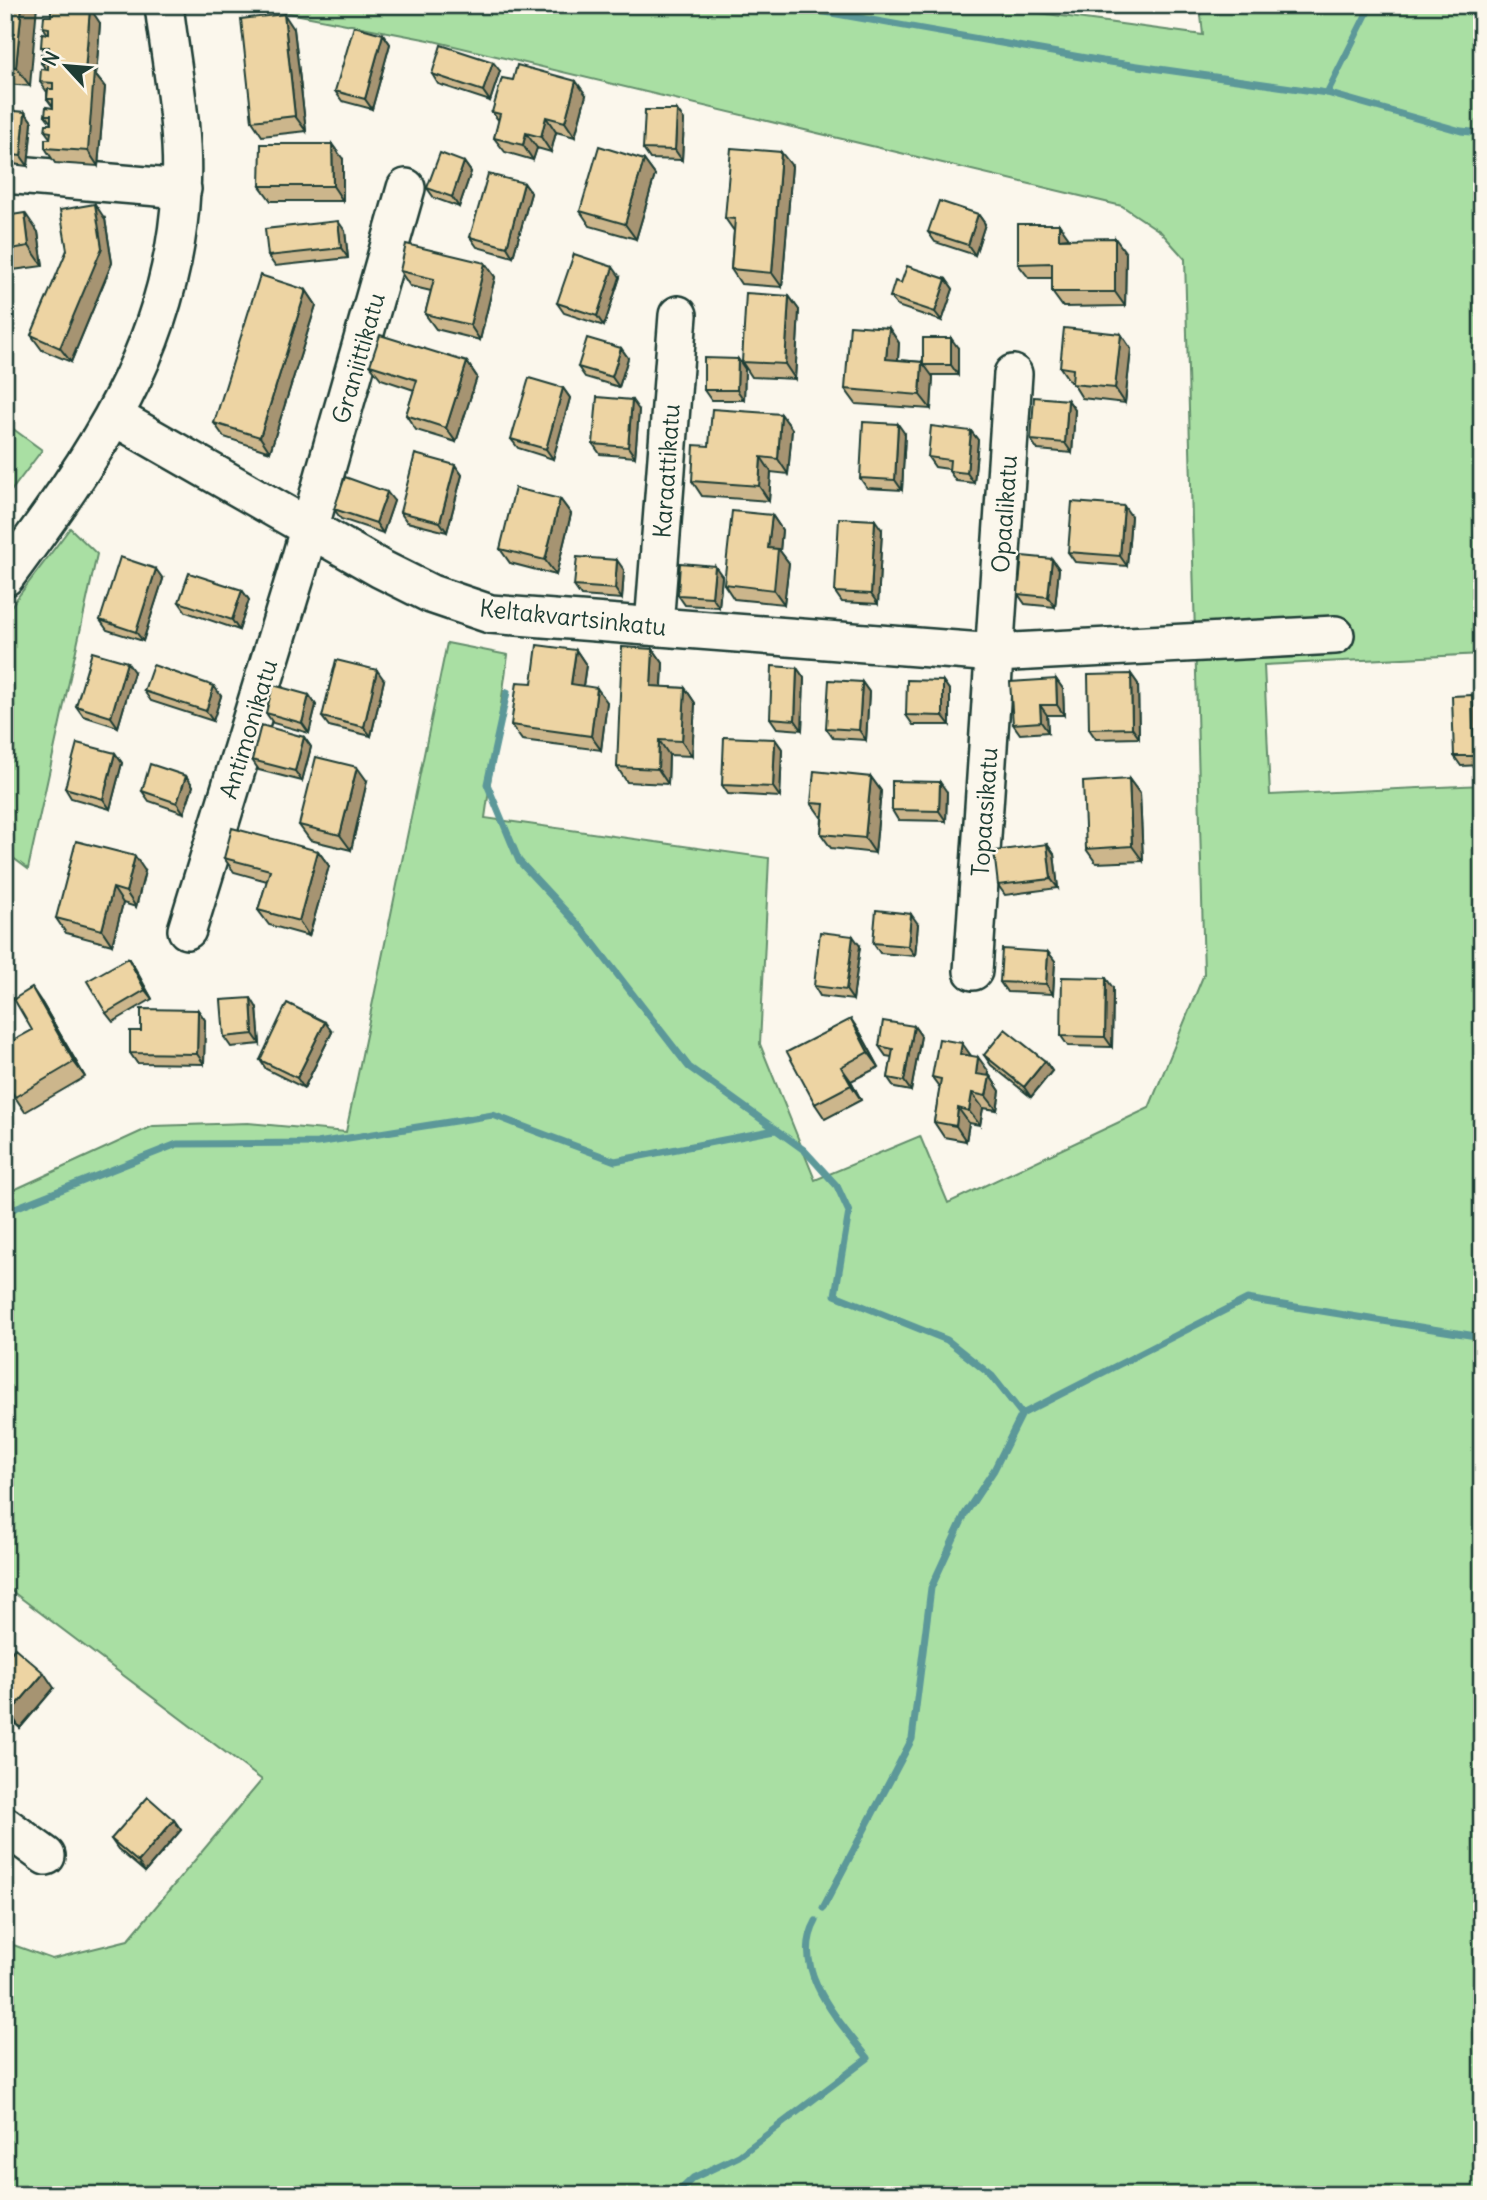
<svg xmlns="http://www.w3.org/2000/svg" width="1487" height="2200" font-family="Delius,sans-serif">
<rect width="100%" height="100%" fill="#fbf7ec"/>
<filter id="ink" filterUnits="userSpaceOnUse"><feTurbulence type="fractalNoise" baseFrequency=".0143" numOctaves="2"/><feDisplacementMap in="SourceGraphic" scale="14" xChannelSelector="R" yChannelSelector="G"/><feConvolveMatrix kernelMatrix="1 2 1 2 8 2 1 2 1" color-interpolation-filters="sRGB"/></filter>
<g filter="url(#ink)">
<!-- green -->
<path fill="#a9dfa3" stroke="#648e6c" stroke-width="2" d="M248,5H980L1203,35L1200,5H1482V654L1264,665L1270,795L1482,785V2195H5V1942L52,1959L128,1940L262,1780L5,1586V1194L153,1126L248,1123L346,1132L447,643L508,655L485,818L769,858L760,1044L815,1180L920,1136L948,1203L1149,1108L1204,974L1185,259L1161,232L1122,206L429,40Z
M5,423L42,450L5,499Z
M70,528L97,554L28,869L5,852V614Z"/>
<g fill="none" stroke-linecap="round" stroke-linejoin="round">
<!-- stream -->
<path stroke="#5b9899" stroke-width="7" d="M786,5L1103,61L1327,93L1461,131L1482,133
M1327,93L1371,5
M507,692L487,784L519,861L583,930L689,1067L804,1150L837,1186L849,1212L835,1295L947,1340L992,1376L1022,1414
M5,1212L177,1144L317,1143L493,1115L615,1161L775,1130
M823,1908L912,1739L931,1588L965,1514L994,1470L1022,1414L1247,1299L1482,1337
M675,2195L693,2178L739,2156L868,2058C840,2022 789,1969 816,1921"/>
<!-- minor casing -->
<g stroke="#1f3d34" stroke-width="42">
<path id="minor" d="M5,174L182,189
M115,417L381,569L431,594L490,614L995,653L1335,635
M5,577C94,457 173,346 181,191C185,130 171,66 164,5
M654,626L678,315
M187,930L298,568L406,188
M973,971L1013,374
M5,1826L46,1856"/>
</g>
<!-- minor -->
<use href="#minor" stroke="#fbf7ec" stroke-width="37"/>
</g>
<!-- wall -->
<path fill="#ccb68c" stroke="#1f3d34" stroke-width="2" d="M5,5L30,86L5,84Z
M100,23L96,76L105,87L98,166L55,163L45,148L50,138L45,131L51,123L45,115L53,107L47,99V92L40,82L46,69L41,63L47,55L41,47L48,34L43,27Z
M294,29L306,131L262,136L252,121Z
M383,34L390,44L372,109L342,101L335,91Z
M500,71L490,101L438,84L432,74Z
M586,95L575,137L556,132L551,152L537,148L533,160L505,152L494,138L499,121L492,112Z
M25,112L32,122L28,166L5,163V119L13,120Z
M684,120L682,160L650,159L643,149Z
M343,159V201H271L260,186Z
M644,160L655,175L636,239L590,226L580,211Z
M464,162L471,172L459,207L434,198L427,188Z
M792,166L782,287L741,284L731,269L734,231L725,218Z
M524,183L531,193L513,257L477,247L470,237Z
M978,214L985,224L975,255L935,242L928,232Z
M5,216L38,232L43,266L5,271Z
M105,219L112,263L71,362L42,350L31,335Z
M345,231L348,258L275,266L268,256Z
M1069,239L1126,253L1125,306L1063,307L1052,292V278H1029L1018,264Z
M485,263L495,277L480,340L436,329L425,314L431,291L410,286L400,271Z
M620,277L604,326L564,313L557,303Z
M946,279L953,289L942,321L897,306L890,297L901,283Z
M306,290L316,305L270,452L224,437L214,423Z
M789,296L799,310L795,379L752,377L742,362Z
M889,328L899,343L898,360L922,362L958,348V375H931L933,377L931,409L856,404L845,389Z
M1121,334L1131,349L1125,403L1082,398L1072,382H1070L1060,367Z
M621,348L628,358L619,387L585,377L578,367Z
M738,359L745,369L744,400H711L704,390Z
M467,362L477,377L456,442L416,430L406,415L414,390L381,379L370,365Z
M563,388L570,398L553,459L518,448L511,439Z
M1068,400L1075,410L1072,453L1038,450L1031,440Z
M639,410L635,457L600,454L593,444Z
M781,414L792,429L788,474L771,472L769,501L702,496L692,481L709,446Z
M971,431L978,440L974,483L956,481L949,471V469L935,467L928,457Z
M905,434L902,490L867,488L860,478Z
M455,465L462,475L447,532L407,522L400,512Z
M560,499L571,514L556,575L510,563L500,549Z
M394,501L383,533L341,519L334,509Z
M772,515L782,530L780,551L789,563L784,604L734,599L724,584Z
M1131,516L1127,566L1075,562L1068,552Z
M882,530L878,604L842,602L835,592Z
M1052,559L1059,569L1055,607L1025,604L1018,594Z
M624,570L622,599L581,596L574,586Z
M722,576L719,607L685,605L678,595Z
M163,579L143,641L107,630L100,620Z
M242,590L249,600L239,630L186,612L179,602Z
M653,649L663,663L662,687L685,688L695,703L692,756L669,755L668,784L627,782L617,767Z
M576,650L586,665L583,686L607,702L601,750L522,740L511,725L532,683Z
M797,668L804,678L802,730L777,728L770,718Z
M134,672L118,727L83,716L76,706Z
M1131,674L1138,684L1139,738L1096,739L1089,729Z
M1056,679L1063,689L1064,715H1047L1048,732L1020,734L1013,724Z
M384,680L371,736L329,726L322,717Z
M943,681L950,691V725H913L906,715Z
M862,682L869,692L866,740L833,738L826,728Z
M144,691L221,696L213,721L151,701Z
M309,695L316,705L309,733L273,723L266,713Z
M1479,705L1481,765L1461,766L1454,756Z
M304,737L311,747L302,781L259,770L252,760Z
M775,739L782,749L780,797L728,794L722,785Z
M115,753L122,763L110,809L71,798L65,788Z
M186,776L193,786L184,813L149,801L142,791Z
M871,777L881,791L875,853L831,848L821,834L822,818L821,817L811,803Z
M1129,779L1140,794L1143,861L1096,863L1086,849Z
M367,781L351,850L310,840L299,825Z
M947,792L946,821L898,820L892,810Z
M1047,844L1054,854L1058,888L1005,895L998,885Z
M318,851L329,866L309,936L269,925L258,910L267,881L234,872L224,858Z
M145,871L136,907L123,903L112,945L66,933L56,918Z
M918,924L915,956L880,953L873,943Z
M860,946L853,1000L820,996L814,986Z
M1048,952L1055,961L1053,994L1007,992L1000,982Z
M128,958L152,999L113,1022L106,1013Z
M1113,988L1112,1047L1068,1046L1061,1036Z
M42,1003L85,1077L25,1112L15,1097L32,1030Z
M257,1008L260,1044L231,1047L224,1037Z
M198,1010L205,1020L204,1064L137,1063L130,1053L141,1031Z
M914,1026L921,1036L911,1091L895,1088L888,1078L892,1057L886,1056L879,1046Z
M332,1032L304,1088L266,1069L260,1060Z
M861,1034L879,1067L851,1081L861,1100L825,1119L815,1104Z
M984,1055L1045,1061L1052,1071L1031,1097L991,1065Z
M971,1056L989,1072L988,1076H990L1000,1091L997,1110L983,1108L980,1125L969,1123L966,1141L944,1137L934,1122L940,1088L932,1077Z
M5,1660L54,1688L20,1728L7,1717L5,1719Z
M174,1820L181,1830L145,1872L118,1849L111,1839Z"/>
<!-- shaded-wall -->
<path fill="#a69472" stroke="#1f3d34" stroke-width="2" d="M22,5H37L30,86L16,67Z
M90,8L100,23L96,76L105,87L98,166L88,151L85,72Z
M284,14L294,29L306,131L295,116Z
M383,34L390,44L372,109L365,99Z
M493,62L500,71L490,101L483,91Z
M576,81L586,95L575,137L565,122Z
M677,110L684,120L682,160L675,150Z
M25,112L32,122L28,166L21,156Z
M546,117L556,132L551,152L541,137Z
M526,133L537,148L533,160L523,145Z
M332,144L343,159V201L333,186Z
M781,152L792,166L782,287L772,273Z
M644,160L655,175L636,239L625,224Z
M464,162L471,172L459,207L452,197Z
M524,183L531,193L513,257L507,247Z
M95,204L105,219L112,263L71,362L60,348Z
M25,213L38,232L43,266L29,246Z
M978,214L985,224L975,255L968,245Z
M338,221L345,231L348,258L341,248Z
M1059,224L1069,238L1059,239Z
M1115,238L1126,253L1125,306L1115,292Z
M485,263L495,277L480,340L470,325Z
M613,267L620,277L604,326L597,316Z
M946,279L953,289L942,321L935,312Z
M306,290L316,305L270,452L260,437Z
M789,296L799,310L795,379L785,364Z
M889,328L899,343L897,374L886,359Z
M1121,334L1131,349L1125,403L1115,388Z
M951,338L958,348V375L951,365Z
M621,348L628,358L619,387L612,377Z
M738,359L745,369L744,400L737,390Z
M467,362L477,377L456,442L446,428Z
M922,362L933,377L931,409L920,395Z
M563,388L570,398L553,459L546,449Z
M632,400L639,410L635,457L628,447Z
M1068,400L1075,410L1072,453L1065,443Z
M781,414L792,429L788,474L778,459Z
M898,424L905,434L902,490L895,480Z
M971,431L978,440L974,483L967,473Z
M761,457L771,472L769,501L759,486Z
M455,465L462,475L447,532L440,522Z
M387,492L394,501L383,533L376,523Z
M560,499L571,514L556,575L545,560Z
M1124,506L1131,516L1127,566L1120,556Z
M772,515L782,530L780,551L789,563L784,604L774,590L768,548Z
M875,520L882,530L878,604L871,594Z
M1052,559L1059,569L1055,607L1048,597Z
M617,560L624,570L622,599L615,589Z
M715,566L722,576L719,607L712,597Z
M156,569L163,579L143,641L136,632Z
M242,590L249,600L239,630L232,620Z
M653,649L663,663L661,701L651,686Z
M576,650L586,665L581,699L571,684Z
M127,662L134,672L118,727L111,717Z
M797,668L804,678L802,730L795,720Z
M377,670L384,680L371,736L364,727Z
M1131,674L1138,684L1139,738L1132,728Z
M1056,679L1063,689L1064,715L1057,705Z
M943,681L950,691V725L943,716Z
M862,682L869,692L866,740L859,730Z
M214,686L221,696L213,721L206,711Z
M597,688L607,702L601,750L591,736Z
M685,688L695,703L692,756L682,741Z
M309,695L316,705L309,733L302,723Z
M1472,695L1479,705L1481,765L1474,756Z
M1040,705L1047,715L1048,732L1041,722Z
M304,737L311,747L302,781L295,771Z
M775,739L782,749L780,797L773,787Z
M659,740L669,755L668,784L658,769Z
M115,753L122,763L110,809L103,799Z
M357,767L367,781L351,850L340,835Z
M186,776L193,786L184,813L177,803Z
M871,777L881,791L875,853L865,838Z
M1129,779L1140,794L1143,861L1132,846Z
M940,782L947,792L946,821L939,811Z
M1047,844L1054,854L1058,888L1051,879Z
M318,851L329,866L309,936L299,921Z
M135,856L145,871L136,907L126,892Z
M113,888L123,903L112,945L102,930Z
M911,914L918,924L915,956L908,946Z
M853,936L860,946L853,1000L846,990Z
M1048,952L1055,961L1053,994L1046,984Z
M128,958L135,968L152,999L145,990Z
M1106,978L1113,988L1112,1047L1105,1037Z
M32,988L42,1003L85,1077L74,1062Z
M251,998L257,1008L260,1044L253,1034Z
M198,1010L205,1020L204,1064L197,1054Z
M851,1019L861,1034L879,1067L868,1052Z
M325,1022L332,1032L304,1088L297,1078Z
M914,1026L921,1036L911,1091L904,1081Z
M962,1043L972,1057L960,1054Z
M978,1057L989,1072L986,1089L976,1074Z
M1045,1061L1052,1071L1031,1097L1024,1087Z
M841,1067L851,1081L861,1100L851,1085Z
M990,1076L1000,1091L997,1110L986,1096Z
M972,1093L983,1108L980,1125L969,1111Z
M958,1108L969,1123L966,1141L956,1126Z
M44,1673L54,1688L20,1728L10,1713Z
M174,1820L181,1830L145,1872L138,1862Z"/>
<!-- building -->
<path fill="#edd4a3" stroke="#1f3d34" stroke-width="2" d="M5,5H22L16,67L5,66Z
M51,5L90,8L85,72H94L88,151L45,148V139H50L51,132L45,131L46,124H51V115H45L46,107L53,108V99H47L48,89H53V83L40,82L41,69L48,70V63H41V54L49,55V47H41L42,33L49,34V28L43,27L44,16H51Z
M284,14L295,116L252,121L241,19Z
M354,26L383,34L365,99L335,91Z
M441,45L493,62L483,91L432,74Z
M517,65L576,81L565,122L546,117L541,137L526,133L523,145L494,138L500,114L492,112L502,78L513,80Z
M645,110H677L675,150L643,149Z
M14,111L25,112L21,156L5,154V119L13,120Z
M261,144H332L333,186H260Z
M599,146L644,160L625,224L580,211Z
M731,148L781,152L772,273L731,269L735,219L725,218Z
M440,153L464,162L452,197L427,188Z
M488,174L524,183L507,247L470,237Z
M939,201L978,214L968,245L928,232Z
M95,204L102,248L60,348L31,335L67,250L60,210Z
M25,213L29,246L5,250V216Z
M338,221L341,248L268,256L265,229Z
M1018,224H1059V239L1115,238V292H1052V263L1018,264Z
M406,244L485,263L470,325L425,314L434,279L400,271Z
M574,254L613,267L597,316L557,303Z
M907,266L946,279L935,312L890,297L895,281L901,283Z
M260,275L306,290L260,437L214,423Z
M746,293L789,296L785,364L742,362Z
M850,325L889,328L886,359L922,362L920,395L845,389Z
M1064,328L1121,334L1115,388L1072,384L1073,369L1060,367Z
M380,335L467,362L446,428L406,415L417,380L370,365Z
M587,338L621,348L612,377L578,367Z
M923,338H951V365H924L923,363Z
M704,358L738,359L737,390H704Z
M529,378L563,388L546,449L511,439Z
M597,397L632,400L628,447L593,444Z
M1034,397L1068,400L1065,443L1031,440Z
M712,409L781,414L778,459L761,457L759,486L692,481L694,445L709,446Z
M863,422L898,424L895,480L860,478Z
M931,426L971,431L967,473L949,471L950,460L928,457Z
M415,454L455,465L440,522L400,512Z
M345,477L387,492L376,523L334,509Z
M515,488L560,499L545,560L500,549Z
M1072,502L1124,506L1120,556L1068,552Z
M732,511L772,515L768,548L778,549L774,590L724,584Z
M839,518L875,520L871,594L835,592Z
M1022,556L1052,559L1048,597L1018,594Z
M120,557L156,569L136,632L100,620Z
M577,557L617,560L615,589L574,586Z
M680,563L715,566L712,597L678,595Z
M189,573L242,590L232,620L179,602Z
M537,645L576,650L571,684L597,688L591,736L511,725L517,682L532,683Z
M622,647L653,649L651,686L685,688L682,741L659,740L658,769L617,767Z
M92,652L127,662L111,717L76,706Z
M336,660L377,670L364,727L322,717Z
M153,665L214,686L206,711L144,691Z
M772,666L797,668L795,720L770,718Z
M1131,674L1132,728L1089,729L1088,675Z
M1056,679L1057,705H1040L1041,722L1013,724L1010,682Z
M829,680L862,682L859,730L826,728Z
M907,680L943,681V716L906,715Z
M273,685L309,695L302,723L266,713Z
M1472,695L1474,756H1454L1452,696Z
M261,725L304,737L295,771L252,760Z
M724,737L775,739L773,787L722,785Z
M77,743L115,753L103,799L65,788Z
M316,757L357,767L340,835L299,825Z
M150,764L186,776L177,803L142,791Z
M814,771L871,777L865,838L821,834L824,804L811,803Z
M1129,779L1132,846L1086,849L1083,782Z
M892,781L940,782L939,811L892,810Z
M232,828L318,851L299,921L258,910L270,870L224,858Z
M76,841L135,856L126,892L113,888L102,930L56,918Z
M1047,844L1051,879L998,885L994,851Z
M876,910L911,914L908,946L873,943Z
M820,932L853,936L846,990L814,986Z
M1002,949L1048,952L1046,984L1000,982Z
M128,958L145,990L106,1013L87,981Z
M1062,977L1106,978L1105,1037L1061,1036Z
M32,988L74,1062L15,1097L5,1081V1045L32,1030L14,999Z
M251,998L253,1034L224,1037L221,1000Z
M287,1003L325,1022L297,1078L260,1060Z
M141,1009L198,1010L197,1054L130,1053V1031H141Z
M851,1019L868,1052L841,1067L851,1085L815,1104L787,1052Z
M883,1021L914,1026L904,1081L888,1078L893,1049L879,1046Z
M1005,1029L1045,1061L1024,1087L984,1055Z
M939,1039L962,1043L960,1054L978,1057L976,1074L990,1076L986,1096L972,1093L969,1111L958,1108L956,1126L934,1122L941,1079L932,1077Z
M15,1648L44,1673L10,1713L5,1710V1660Z
M148,1797L174,1820L138,1862L111,1839Z"/>
</g>
<g text-anchor="middle" dominant-baseline="central" stroke-width="5" stroke-linejoin="round" paint-order="stroke">
<!-- street labels -->
<g font-size="24" fill="#1f3d34" stroke="#fbf7ec">
<text transform="translate(358 358) rotate(-74)">Graniittikatu</text>
<text transform="translate(666 471) rotate(-86)">Karaattikatu</text>
<text transform="translate(1004 514) rotate(-86)">Opaalikatu</text>
<text transform="translate(573 617) rotate(6)">Keltakvartsinkatu</text>
<text transform="translate(248 729) rotate(-73)">Antimonikatu</text>
<text transform="translate(984 812) rotate(-86)">Topaasikatu</text>
</g>
</g>
<!-- margin -->
<rect width="1487" height="2200" fill="none" stroke="#fbf7ec" stroke-width="28"/>
<rect x="14" y="14" width="1459" height="2172" fill="none" stroke="#1f3d34" stroke-width="2.5" filter="url(#ink)"/>
<!-- north arrow -->
<g transform="translate(66 66) rotate(296)" stroke="#fbf7ec" stroke-width="5" paint-order="stroke">
<path d="M0-5L12 26L0 18L-12 26Z" fill="#1f3d34"/>
<text y="-10" font-size="19" font-weight="bold" text-anchor="middle" fill="#1f3d34">N</text>
</g>
</svg>
